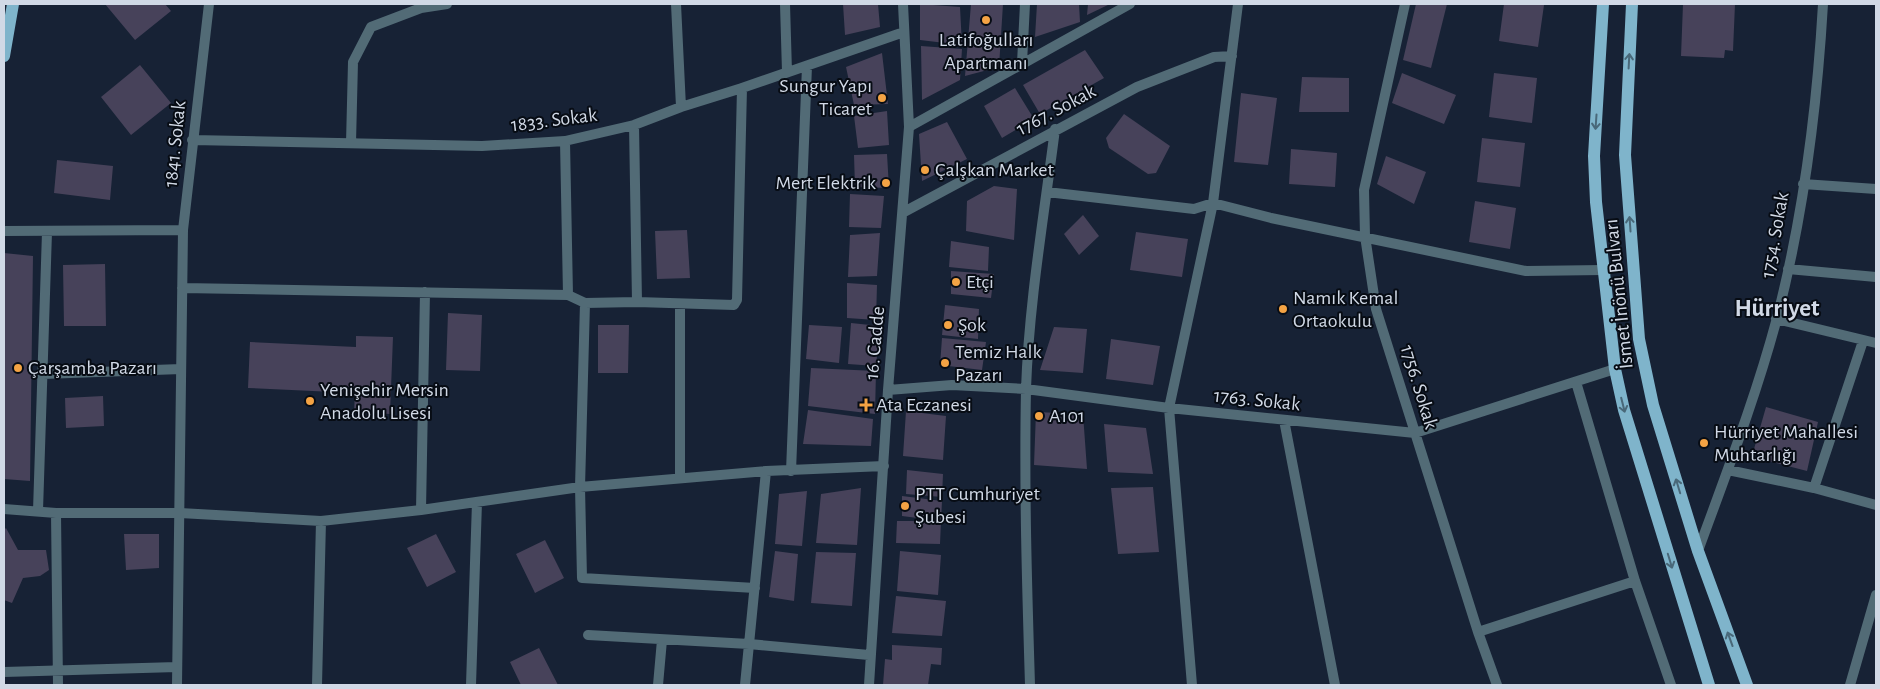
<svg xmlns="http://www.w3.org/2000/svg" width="1880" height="689" font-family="'Alegreya Sans',sans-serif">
<rect width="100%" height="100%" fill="#172235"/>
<!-- building -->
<path fill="#47425a" d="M105,4H165L171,11L135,40Z
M843,4H878L880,27L845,35Z
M920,4L960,7L962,45L920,40Z
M971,4H1003L999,67L965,76Z
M1037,4H1079L1080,22L1035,37Z
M1088,4H1110L1087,15Z
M1416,4H1447L1431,68L1403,60Z
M1504,4L1544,5L1538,47L1499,41Z
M1683,4H1735L1733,51L1725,50L1724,58L1681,56Z
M921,46L962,49L960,80L922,100Z
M1085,50L1104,78L1040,114L1023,85Z
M882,53L888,104L854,105L846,67Z
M140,65L171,103L131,135L101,97Z
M1402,73L1456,95L1444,124L1392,103Z
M1494,73L1537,78L1532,123L1489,117Z
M1302,77L1349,78V112H1299Z
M1015,88L1034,119L1002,138L984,106Z
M1241,93L1277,98L1268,165L1234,162Z
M887,111L889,145L858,148L854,116Z
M1124,114L1170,146L1156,173L1148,174L1109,148L1106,138Z
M947,122L967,159L922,181L919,134Z
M1482,138L1525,143L1520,187L1477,182Z
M1291,149L1337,153L1335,187L1289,184Z
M887,154L889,188L855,187L854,155Z
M1386,156L1426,172L1414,204L1377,184Z
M57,160L113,166L110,200L54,193Z
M994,186L1017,189L1014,240L966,231L967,201Z
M850,194L884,196L881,228L849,227Z
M1475,201L1516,208L1510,249L1469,242Z
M1083,215L1099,236L1079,255L1064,234Z
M687,230L690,278L657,279L655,231Z
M1136,232L1188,239L1182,277L1130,270Z
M880,233L877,276L848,277L850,235Z
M951,241L989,247L988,271L949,267Z
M4,253L33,256L30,481L4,479Z
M105,264L106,326H64L63,265Z
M951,271L994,274L991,298L951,294Z
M847,283L877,285L876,320L847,318Z
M945,305L979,309L978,339L942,335Z
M448,313L482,315L480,371L446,370Z
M851,323L880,326L876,366L848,364Z
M598,325H629L628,373H598Z
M809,325L842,327L839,363L806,359Z
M1054,327L1087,329L1083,373L1040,370Z
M356,336L393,337L390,414L354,412L355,393L248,388L250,342L356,347Z
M942,338L986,342L982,370L940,365Z
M1111,339L1160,346L1153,385L1106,379Z
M811,368L876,371L875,414L808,406Z
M103,396L104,426L66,428L65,398Z
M1766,407L1818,422L1807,471L1765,460L1754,449Z
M808,410L873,419L871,446L803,444Z
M906,411L946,416L943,460L903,456Z
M1036,412L1083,414L1087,469L1034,465Z
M1104,424L1146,428L1153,474L1108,472Z
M907,470L943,474L942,497L906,494Z
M1153,487L1159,552L1118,554L1111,488Z
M861,488L857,545L816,543L821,494Z
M807,491L802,546L775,544L779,494Z
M902,496L942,501L941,521L940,544L896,543L897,521H941L902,516Z
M6,528L18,550H46L49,570L40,576L23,578L12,603L4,600V530Z
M124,534H159V568L126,570Z
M436,534L456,572L427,587L407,548Z
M545,540L564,578L535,593L516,554Z
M775,551L798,554L794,601L769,597Z
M900,551L941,555L938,595L897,591Z
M816,552L856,553L852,606L811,603Z
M896,596L946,601L942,636L892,633Z
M892,645L942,648L941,665L931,664L928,685H883L885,659L892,660Z
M539,648L558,685H521L510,662Z"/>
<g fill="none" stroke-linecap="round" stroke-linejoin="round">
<!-- street -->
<path stroke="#526b76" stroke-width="10" d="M676,4L681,107
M785,4L787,72
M1405,4L1364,190L1365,236L1376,309L1478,632L1497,685
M1022,63L1025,4
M634,125L637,302
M909,127L1130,4
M192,140L482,146L565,141L634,125L681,107L742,88L904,32
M565,141L568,295
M351,143L353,62L371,27L421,8L447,4
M1803,184L1876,189
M1047,192L1194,209L1213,203L1271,218L1526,271L1603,270
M904,212L1137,87L1214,57L1232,56
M4,231L183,230
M1788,269L1876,277
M182,288L568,295L585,303L637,302L734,305L737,300L742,88
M585,303L580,487L582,578L755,588
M680,304V478
M1776,319L1876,343
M43,374L181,369
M1576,382L1635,581L1671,685
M888,390L952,385L1026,389L1169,408L1415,433L1615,369
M1284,420L1335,685
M1728,470L1814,488L1876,505
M791,471L807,66
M1814,488L1863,341
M4,509L56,513H180L321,521L421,510L580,487L766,471L884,466
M421,510L425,292
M38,511L47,232
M56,513L58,685
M1698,551C1726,474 1756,397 1777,318C1803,217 1817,108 1823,4
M1478,632L1635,581
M588,635L749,644L869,655
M4,672L177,667
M177,685L183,230L209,4
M317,685L321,521
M471,685L477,502
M658,685L662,640
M745,685L766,471
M869,685L888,390L909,127L903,4
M1030,685C1027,587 1024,488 1026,389C1029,302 1044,216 1055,129
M1192,685L1169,408L1213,203L1238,4
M1850,685L1876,595"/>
<!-- primary -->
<path stroke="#7fb4cb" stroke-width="12" d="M1603,4L1594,156L1596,202L1615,369L1624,410L1709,685
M1632,4L1625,155L1639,339L1653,405L1698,551L1747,685
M4,56L13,4"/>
</g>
<!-- one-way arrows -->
<defs><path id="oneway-shaft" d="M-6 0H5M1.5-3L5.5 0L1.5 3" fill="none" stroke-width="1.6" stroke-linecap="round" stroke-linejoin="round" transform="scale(1.25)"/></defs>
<g stroke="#496879">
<use href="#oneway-shaft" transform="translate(1629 61) rotate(-87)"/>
<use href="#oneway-shaft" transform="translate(1596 122) rotate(94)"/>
<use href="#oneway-shaft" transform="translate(1630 224) rotate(-94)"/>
<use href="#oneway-shaft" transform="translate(1623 405) rotate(76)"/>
<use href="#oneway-shaft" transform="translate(1678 486) rotate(-107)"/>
<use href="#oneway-shaft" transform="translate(1670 561) rotate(73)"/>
<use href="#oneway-shaft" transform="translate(1730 639) rotate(-110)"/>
</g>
<!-- markers -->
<g fill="#f4a344" stroke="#070c14" stroke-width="2">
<circle cx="986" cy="20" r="5"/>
<circle cx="882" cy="98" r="5"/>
<circle cx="925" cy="170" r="5"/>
<circle cx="886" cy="183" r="5"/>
<circle cx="956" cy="282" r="5"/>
<circle cx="1283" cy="309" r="5"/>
<circle cx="948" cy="325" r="5"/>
<circle cx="945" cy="363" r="5"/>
<circle cx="18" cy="368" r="5"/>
<circle cx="310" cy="401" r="5"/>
<path d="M863.5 397.5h5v5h5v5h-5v5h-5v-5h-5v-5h5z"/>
<circle cx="1039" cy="416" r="5"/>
<circle cx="1704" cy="443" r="5"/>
<circle cx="905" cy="506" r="5"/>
</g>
<g text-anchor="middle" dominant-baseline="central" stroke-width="4" stroke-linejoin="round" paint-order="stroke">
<!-- poi labels -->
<g font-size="20" fill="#d1d9e6" stroke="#070c14" text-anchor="start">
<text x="986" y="40" text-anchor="middle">Latifoğulları<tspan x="986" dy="23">Apartmanı</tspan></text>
<text x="872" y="86" text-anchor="end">Sungur Yapı<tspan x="872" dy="23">Ticaret</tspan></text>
<text x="935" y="170">Çalşkan Market</text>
<text x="876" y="183" text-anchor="end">Mert Elektrik</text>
<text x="966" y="282">Etçi</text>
<text x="1293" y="298">Namık Kemal<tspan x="1293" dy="23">Ortaokulu</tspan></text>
<text x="958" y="325">Şok</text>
<text x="955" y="352">Temiz Halk<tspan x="955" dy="23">Pazarı</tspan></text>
<text x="28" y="368">Çarşamba Pazarı</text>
<text x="320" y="390">Yenişehir Mersin<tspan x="320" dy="23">Anadolu Lisesi</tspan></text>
<text x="876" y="405">Ata Eczanesi</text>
<text x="1049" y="416">A101</text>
<text x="1714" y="432">Hürriyet Mahallesi<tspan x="1714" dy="23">Muhtarlığı</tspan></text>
<text x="915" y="494">PTT Cumhuriyet<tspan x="915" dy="23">Şubesi</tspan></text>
</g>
<!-- street labels -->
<g font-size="20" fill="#d1d9e6" stroke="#070c14">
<text transform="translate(1056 110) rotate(-28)">1767. Sokak</text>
<text transform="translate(554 120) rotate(-7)">1833. Sokak</text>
<text transform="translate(175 144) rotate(-84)">1841. Sokak</text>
<text transform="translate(1775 235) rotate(-80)">1754. Sokak</text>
<text transform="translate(1619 294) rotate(-96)">İsmet İnönü Bulvarı</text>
<text transform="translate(875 343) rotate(-85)">16. Cadde</text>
<text transform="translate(1419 387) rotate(73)">1756. Sokak</text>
<text transform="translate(1257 400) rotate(6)">1763. Sokak</text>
</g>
<!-- district labels -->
<g font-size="25" font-weight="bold" fill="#d1d9e6" stroke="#070c14">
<text x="1777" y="308">Hürriyet</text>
</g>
</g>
<!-- border -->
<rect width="1880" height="689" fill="none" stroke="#d1d9e6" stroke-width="10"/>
</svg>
